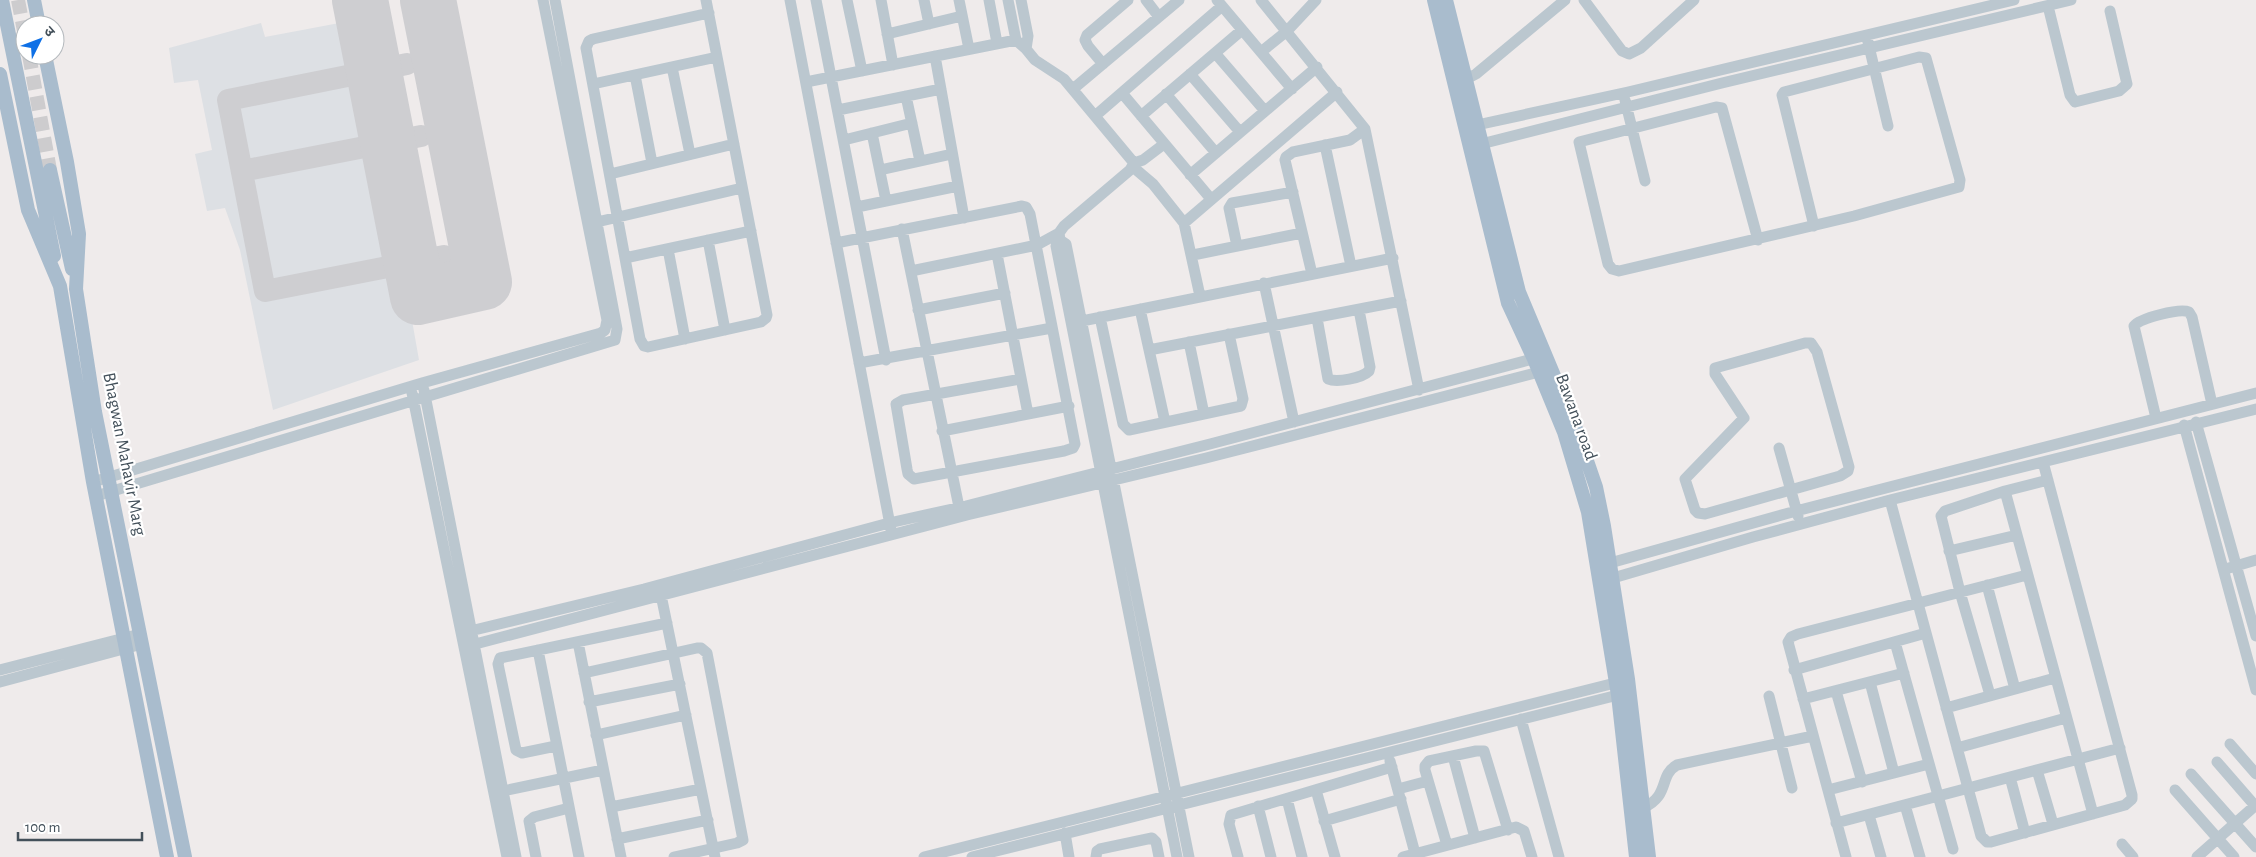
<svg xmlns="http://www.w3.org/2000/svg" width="2256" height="857" font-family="'Alegreya Sans','Noto Sans Devanagari',sans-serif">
<rect width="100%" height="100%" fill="#efebeb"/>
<!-- airport -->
<path fill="#dde0e4" d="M350,21L356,45L364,51H370L376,84L370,87L365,94L368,110L372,116L383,118L391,160L383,164L381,170L392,225L394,231L399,235H406L415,282L409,286L407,292L419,360L273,410L240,250L225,208L207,211L195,154L212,150L198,80L174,83L169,48L261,23L265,37Z"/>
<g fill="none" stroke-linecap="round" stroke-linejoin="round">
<!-- taxiway -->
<path stroke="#ceced1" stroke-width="22" d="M407,64L228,100L265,291L444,256
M242,171L421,136"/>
<!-- runway -->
<path stroke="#ceced1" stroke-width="56" d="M360,0L418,297L484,282L428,0"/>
<!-- major-tunnel -->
<path stroke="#cdccce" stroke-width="14" stroke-dasharray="14 7" stroke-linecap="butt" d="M18,0L25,36
M29,55L50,170"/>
<!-- minor -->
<path stroke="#bbc7cf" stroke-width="11" d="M706,0L767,315L766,318L761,322L648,347L644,346L640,339L586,48L589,41L593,39L709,13
M790,0L891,530
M816,0L886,360
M847,0L862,71
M881,0L893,65
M924,0L929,24
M959,0L969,49
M989,0L997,43
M1008,0L1016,40L1026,49L1028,36L1021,0
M1146,0L1159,17
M1217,0L1292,89
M1261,0L1365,129L1419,390
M1584,0L1622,51L1629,54L1641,48L1694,0
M2048,6L2070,95L2075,102L2119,91L2127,84L2110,11
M887,34L962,16
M1868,42L1888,126
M1026,49L1035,60L1064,79L1134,163L1130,170L1064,226L1059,233L1060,240
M1261,52L1287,31L1316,0
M1215,53L1265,111
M935,56L964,218
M1103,64L1088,46L1085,40L1087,35L1128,0
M672,67L690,154
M1190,74L1240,132
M635,75L652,163
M806,82L1016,40
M1459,83L1476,74L1565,0
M593,84L717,57
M1073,89L1179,0
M1122,93L1211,199
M1166,94L1216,153
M906,96L920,161
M1625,100L1645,181
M838,110L941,89
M1095,116L1222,6
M1141,116L1242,30
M1477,125L1628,92L2014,0
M872,133L886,201
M844,140L912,123
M1481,144L1722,83L2071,0
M1325,145L1351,266
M1134,163L1143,160L1164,144
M1133,167L1153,184L1184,223L1200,296
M880,170L952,154
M610,174L734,144
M1190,175L1317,67
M857,207L958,186
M597,222L742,188
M1184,223L1337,92
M902,229L959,507
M708,240L725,330
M1758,240L1722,108L1716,107L1579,142L1608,264L1612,269L1619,271L1854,216L1959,187L1960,180L1926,58L1919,57L1784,92L1782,95L1814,226
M836,243L1022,206L1026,207L1030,214L1075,444L1073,448L1064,451L914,479L908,474L907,469L896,404L903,400L1021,379
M1237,246L1229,208L1232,203L1293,192
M668,249L685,339
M997,254L1028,414
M1193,255L1302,233
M625,258L751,231
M911,271L1037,245L1059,233
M1312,274L1285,160L1286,157L1293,152L1350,140L1365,129
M1264,283L1294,422
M1140,309L1165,422
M918,310L1005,293
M1100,317L1123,424L1129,430L1241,406L1243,399L1229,334
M1317,318L1328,379C1337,383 1362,378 1369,371L1370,367L1359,310
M1082,321L1393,258
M1189,342L1204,414
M1805,343H1811L1817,352L1849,467L1848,471L1840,476L1705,514L1698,513L1695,510L1685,479L1744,418L1715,374V368Z
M1149,350L1401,301
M859,363L1052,328
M424,390L516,857
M412,393L507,857
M2156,418L2134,326C2140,318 2180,308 2189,312L2192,317L2212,404
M2196,422L2256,636
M2184,425L2256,690
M942,431L1069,406
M1779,448L1798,516
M93,482L422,383L601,333L605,330L607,320L543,0
M2005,491L2093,814
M96,496L615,340L617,329L555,0
M1890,500L1981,836L1987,842H1991L2125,805L2132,799V795L2043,462
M1949,551L2017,535
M1610,563L1796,511L2256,393
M2229,568L2256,560
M1613,578L1753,537L1890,500L2256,409
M1987,585L2015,689
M661,595L715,857
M462,633L644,589L889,523L966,506L1210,444L1540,357
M578,642L621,857
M1895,642L1953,849
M464,647L967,515L1206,458L1547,370
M538,650L579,857
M0,670L140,634
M1794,670L1926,633
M584,673L697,648H701L707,653L743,840L737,843L674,857
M0,682L142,644
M1870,682L1894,773
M1836,691L1862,782
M1990,695L1960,592L1941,516L1945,511L2005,491L2048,480
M1769,696L1792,788
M1803,699L1904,673
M589,702L680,684
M1946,708L2055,678
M1521,719L1559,857
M596,735L686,715
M2230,744L2256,774
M556,746L522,753L516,750L498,664L500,658L667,623
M1957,748L2066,718
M1453,756L1475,838
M1390,761L1416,857
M2217,762L2256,807
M2037,770L2053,824
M2191,774L2256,847
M2010,777L2025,833
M1398,789L1428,781
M1316,790L1335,857
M1828,790L1929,764
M2175,790L2234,857
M503,791L603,770
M1287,799L1302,857
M1905,805L1920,857
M1258,806L1271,857
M611,807L701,789
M1643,808C1671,795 1658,776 1677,765L1813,736
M1869,815L1881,857
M1324,821L1401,799
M1836,823L2120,748
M1065,833L1069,857
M617,839L708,820
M2122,844L2133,857
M1447,845L1425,770V766L1429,761L1476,751H1484L1508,830
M536,857L529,821L534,817L569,808
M924,857L1615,683
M972,857L1618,695
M1096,857L1097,851L1100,849L1152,838L1156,842L1159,857
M1177,857L1056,246L1060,240L1066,244L1189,857
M1238,857L1229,824L1231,815L1392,767
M1403,857L1516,827L1524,831L1532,857
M1846,857L1788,642L1791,637L1798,634L2027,575
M2197,857L2256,805"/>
<!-- major -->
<path stroke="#a9bccd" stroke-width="14" d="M2,0L54,256
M34,0L39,25
M1434,0L1508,303L1534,359L1564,432L1588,512L1618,695L1636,857
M1446,0L1519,292L1575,426L1596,487L1604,526L1628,679L1649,857
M45,55L67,162L79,234L76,289L95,412L185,857
M0,74L28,210L60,286L93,482L167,857
M50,170L72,269"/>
</g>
<g text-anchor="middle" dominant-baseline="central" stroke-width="4.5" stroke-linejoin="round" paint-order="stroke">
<!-- street labels -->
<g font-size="18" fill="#43505a" stroke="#fff">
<text transform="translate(1576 417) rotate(70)">Bawana road</text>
<text transform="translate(124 454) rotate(79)">Bhagwan Mahavir Marg</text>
</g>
</g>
<!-- north arrow -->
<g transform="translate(40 40) rotate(48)"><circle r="24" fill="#ffffff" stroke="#b4b9bd"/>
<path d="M0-4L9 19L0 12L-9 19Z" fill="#0e70e6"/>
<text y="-8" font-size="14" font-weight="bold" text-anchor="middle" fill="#43505a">उ</text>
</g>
<!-- scale -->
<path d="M18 832v8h124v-8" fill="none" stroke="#43505a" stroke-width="2.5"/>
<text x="25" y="832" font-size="15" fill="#43505a" stroke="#ffffff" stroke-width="4" paint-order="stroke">100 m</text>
</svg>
